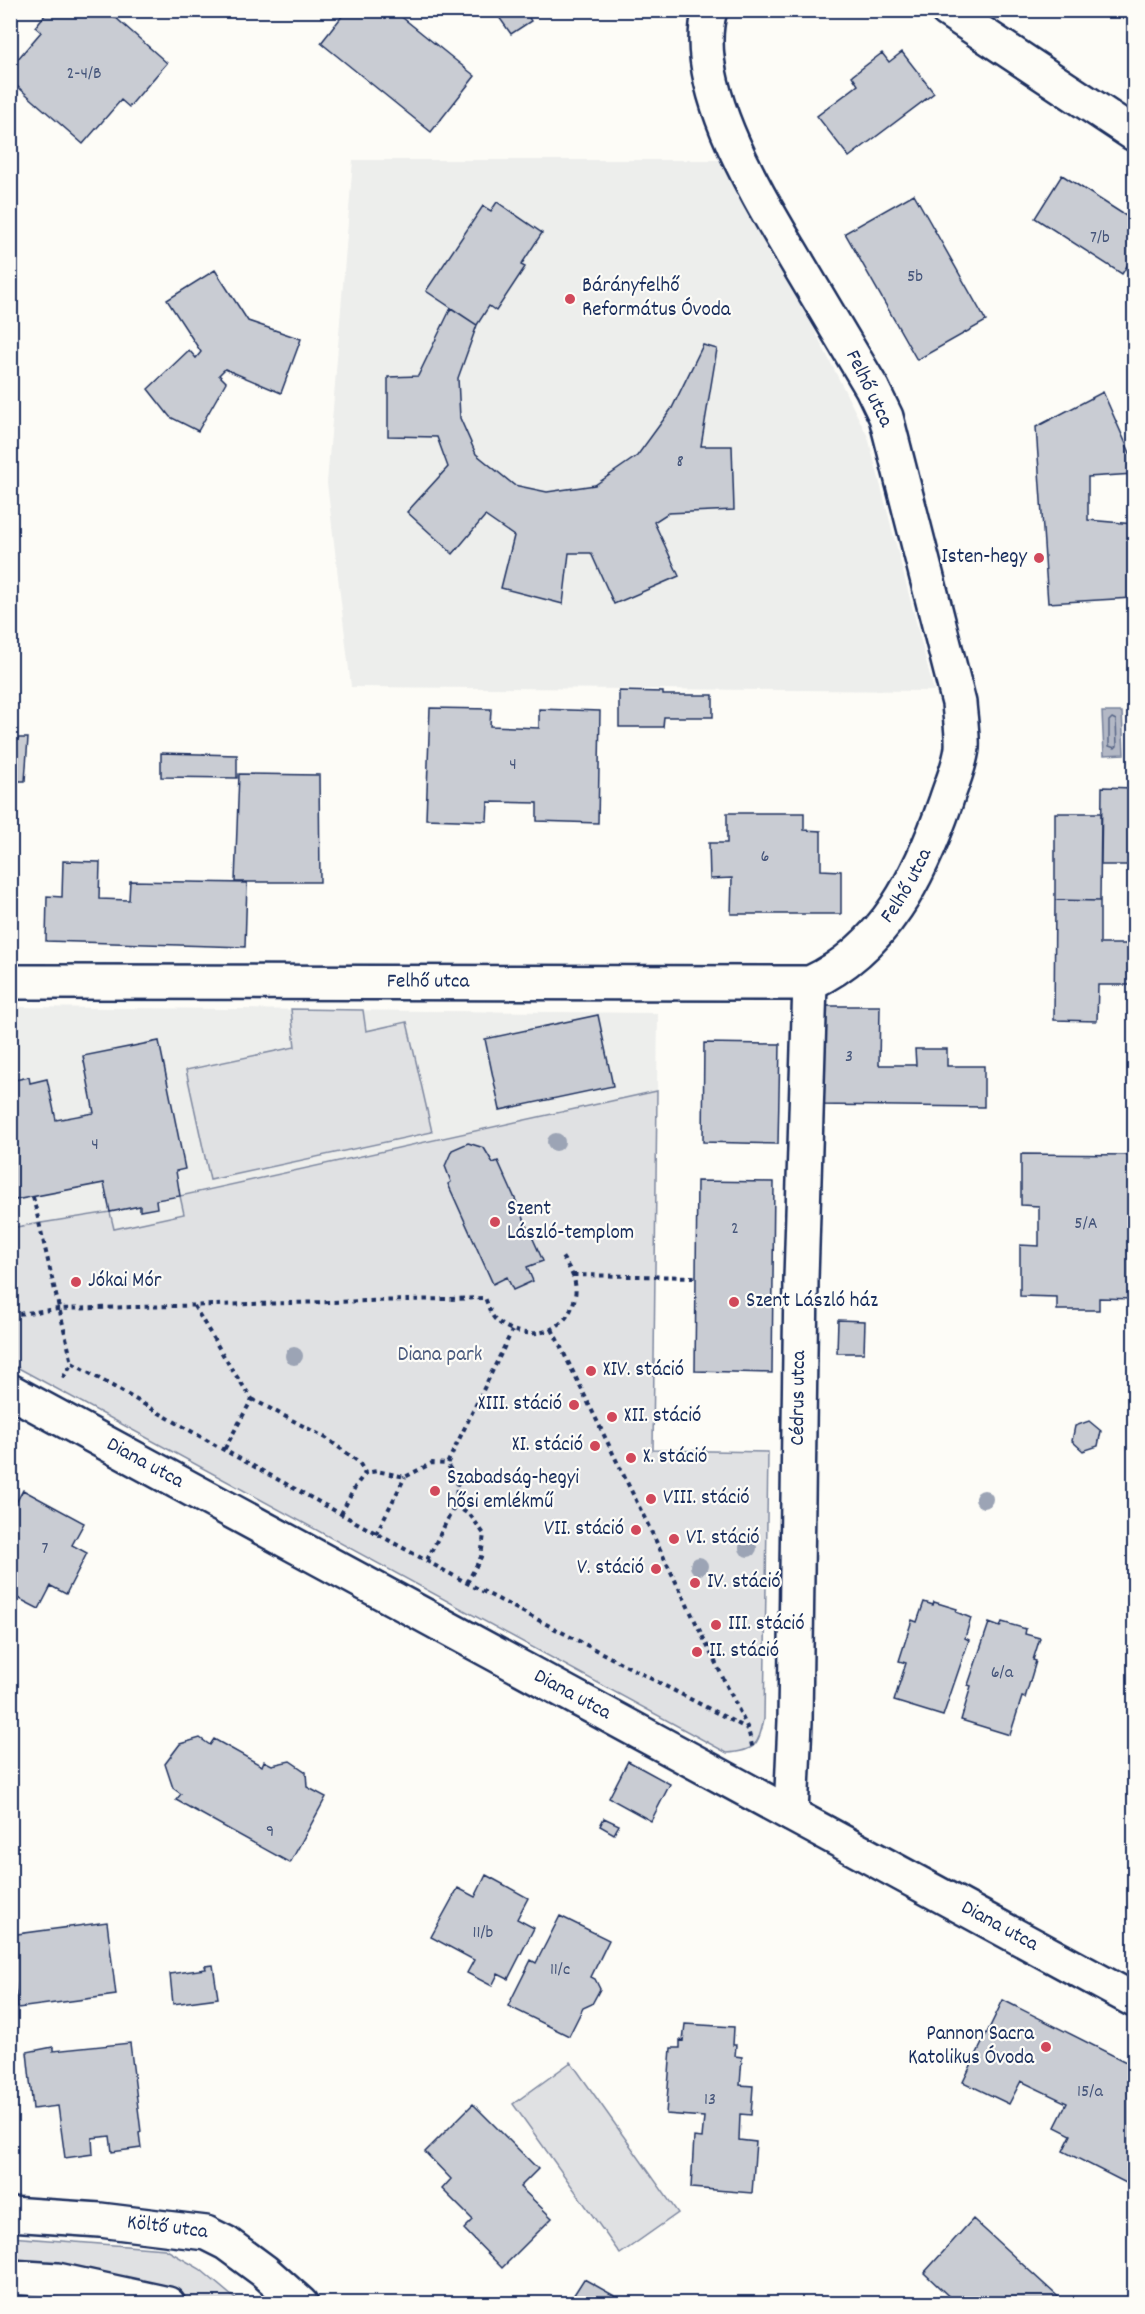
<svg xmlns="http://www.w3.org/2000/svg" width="1145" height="2314" font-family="Dekko,sans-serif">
<rect width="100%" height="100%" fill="#fdfcf7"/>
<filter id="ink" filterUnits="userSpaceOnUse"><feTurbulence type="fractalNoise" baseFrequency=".0167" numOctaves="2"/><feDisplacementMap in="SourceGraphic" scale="12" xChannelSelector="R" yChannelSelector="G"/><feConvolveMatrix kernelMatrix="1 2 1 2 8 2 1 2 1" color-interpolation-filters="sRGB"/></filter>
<g filter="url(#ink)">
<!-- built -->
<path fill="#edeeec" d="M353,160H729L868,437L934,691L351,687L327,483Z
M11,1007L658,1013L657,1091L181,1196L184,1214L114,1229L109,1212L11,1228Z"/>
<!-- green -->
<path fill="#e0e1e3" stroke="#7e88a0" stroke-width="1.5" d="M291,1009L363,1010L366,1031L407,1022L432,1132L210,1180L186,1070L295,1047Z
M657,1091L653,1450L768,1452L764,1719C758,1746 755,1751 727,1753L11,1364L10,1228L110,1212L114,1229L184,1214L180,1196Z
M571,2062L678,2213L620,2254L513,2104Z
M10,2237L165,2249L200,2269L240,2303H11Z"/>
<!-- water -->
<path fill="#b3b8c5" stroke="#76819c" stroke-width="1.5" d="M1102,712H1122L1124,754L1104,755Z"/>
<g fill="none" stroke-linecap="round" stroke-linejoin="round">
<!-- shore -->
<path stroke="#586687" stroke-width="1.5" d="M1112,718L1116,720L1117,746L1115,748L1109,746V721Z"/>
</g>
<!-- building -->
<path fill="#c9ccd3" stroke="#1b2f5e" stroke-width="1.5" d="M49,10H107L167,63L129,107L121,100L83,144L10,80V68L41,32L35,27Z
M347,10H393L475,76L431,132L321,43Z
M494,10H535L528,16L531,21L511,34Z
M902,52L934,93L849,157L817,116L858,85L852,76L882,53L889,62Z
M1062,175L1134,221V255L1122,274L1035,218Z
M914,194L986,321L917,360L845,233Z
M497,202L542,233L521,265L525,267L496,311L489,306L477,325L426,291L483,206L491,211Z
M215,270L248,321L301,339L281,393L225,369L219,375L226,382L198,431L170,417L148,389L189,350L196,358L201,352L167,300Z
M451,308L477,325L458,378L460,418L476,454L514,485L547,492L595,485L637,456L672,408L703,345L717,349L701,446H732L734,510L668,513L654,522L679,576L614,604L591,553H569L563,604L501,588L514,536L485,516L453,554L407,512L448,467L437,437L388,436V377L418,376Z
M1103,392L1134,462V474L1088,477V520L1134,524V589L1132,598L1048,603L1036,427Z
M619,691L663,692V695H713V717H664L663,727H619Z
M430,708L491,709L490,726L539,728V709L600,711L598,823L537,821V803L488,802L487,821L426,819Z
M10,738H28L25,781H10Z
M161,753L237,755V778L161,777Z
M239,774L319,775L320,882H235Z
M1102,787L1134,788V865H1101Z
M727,813H804V830L821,831V870L841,871V914H731L732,878L710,879L709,843H727Z
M1055,813H1101L1100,901L1055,900Z
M63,861L100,862L99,899L129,900L130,881L247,883L245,947L46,941L47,896L62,897Z
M1055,900L1100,901V944H1134V985H1098L1097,1021L1054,1020Z
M820,1006H880L879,1065H916L915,1049H947V1066H984V1107L817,1105Z
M598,1015L613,1086L500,1110L485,1039Z
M159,1041L185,1169L176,1171L180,1196L156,1200L157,1208L140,1211V1206L110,1212L104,1183L10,1201V1081L29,1077L30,1083L47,1079L56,1120L94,1113L83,1056Z
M704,1043L780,1044L778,1144L703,1142Z
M468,1143L484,1148L493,1163L498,1161L543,1261L527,1267L533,1281L513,1290L507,1277L493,1284L448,1184L451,1182L445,1166L452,1150Z
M1021,1154L1134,1155V1299L1099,1298V1310H1057V1297L1020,1296V1245L1039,1246V1206L1021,1205Z
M697,1181L774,1182L772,1373L695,1371Z
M838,1320L865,1321L864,1353H837Z
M1089,1421L1101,1431L1098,1446L1083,1451L1072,1441L1075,1426Z
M23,1490L84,1523L72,1545L87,1553L66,1594L51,1586L39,1609L10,1594V1514Z
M924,1602L933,1605L934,1602L957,1609L956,1612L971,1618L965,1638L969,1640L943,1716L894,1701L906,1663L899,1661L912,1620L917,1622Z
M1002,1622L1026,1629L1025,1634L1040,1638L1033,1660L1036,1661L1025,1698L1022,1697L1010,1735L961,1720L971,1686L968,1685L989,1623L1000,1627Z
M200,1738L210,1745L214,1739L262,1766L264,1761L272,1765L290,1761L306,1772L307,1787L326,1797L290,1863L176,1800L181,1794L173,1788L165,1764L180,1744Z
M628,1761L670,1784L651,1821L609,1798Z
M604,1818L619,1825L614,1834L600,1826Z
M486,1875L528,1898L517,1919L534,1928L508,1979L498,1974L492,1986L467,1973L474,1960L431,1937L458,1888L475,1897Z
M560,1916L609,1940L591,1977L595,1979L600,1989L592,2004L583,2008L569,2036L508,2006L531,1960L536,1963Z
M107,1922L116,1995L18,2008L10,1952V1935Z
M213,1965L218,1998L173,2004L170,1974L206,1969L205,1966Z
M1003,2000L1134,2066V2187L1063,2151L1071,2135L1055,2127L1067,2103L1021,2081L1009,2104L963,2082Z
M685,2024L734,2027L733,2045H736L735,2056L742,2057L740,2085L753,2086L751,2115L740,2114L739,2140L756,2142L752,2193L691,2188L694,2137L702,2138L704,2117L666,2114L671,2048H680V2040L683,2041Z
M130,2043L141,2132L139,2133L141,2148L112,2152L110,2136L92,2138L93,2154L65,2158L58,2106L33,2109L27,2052L53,2047V2051Z
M473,2104L538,2169L520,2187L552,2218L502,2268L464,2229L473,2220L442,2189L451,2179L425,2152Z
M973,2219L1066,2304H957L924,2273Z
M584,2279L629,2304H568Z"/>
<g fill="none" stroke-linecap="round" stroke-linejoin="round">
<!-- minor casing -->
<g stroke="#1b2f5e" stroke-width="38">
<g id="minor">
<path d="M947,10L1134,134"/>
<path id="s1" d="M10,982L810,983C885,948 920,876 946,801C951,785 960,766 962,748C963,734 960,717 959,703L886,417L872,388C848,348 824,307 800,267C762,202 688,87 710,10"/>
<path id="s2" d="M10,1391L1134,2000"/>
<path id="s3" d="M791,1814L795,1721L801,1279L810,983"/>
<path id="s4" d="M10,2214L100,2220L206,2233L226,2243L264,2271L301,2304"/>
<path d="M10,2277L57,2280L168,2304"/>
</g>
</g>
<!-- path -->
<path stroke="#1b2f5e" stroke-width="4" stroke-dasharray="4.5 4.5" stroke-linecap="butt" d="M33,1197L72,1363L224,1450L467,1583L748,1729
M573,1275L696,1277
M194,1306L231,1368L252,1399L224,1450
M10,1315L58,1309L485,1298C488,1304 490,1314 495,1319C522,1344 569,1336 575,1296C578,1281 570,1269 562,1257
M552,1329L748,1729L753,1750
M63,1378L72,1363
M252,1399L326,1438L359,1462L365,1473
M455,1505L471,1516L484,1534L481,1557L467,1583
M341,1514L355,1487L365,1473L377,1471L405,1477L432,1463L447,1464L512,1331
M376,1534L405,1477
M427,1560L455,1505L458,1481L447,1464"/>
<!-- minor -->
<use href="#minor" stroke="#fdfcf7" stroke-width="33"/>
</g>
<!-- trees -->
<g fill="#9ca4b5">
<circle cx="556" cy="1142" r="9"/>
<circle cx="294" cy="1356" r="9"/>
<circle cx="984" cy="1499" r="9"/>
<circle cx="748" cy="1548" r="9"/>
<circle cx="699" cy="1566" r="9"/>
</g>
</g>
<!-- markers -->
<g fill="#d1495b" stroke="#fdfcf7" stroke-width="2">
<circle cx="570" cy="299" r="6"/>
<circle cx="1039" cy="558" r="6"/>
<circle cx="495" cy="1222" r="6"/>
<circle cx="76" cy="1282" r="6"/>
<circle cx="734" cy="1302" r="6"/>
<circle cx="591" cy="1371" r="6"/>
<circle cx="574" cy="1405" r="6"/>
<circle cx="612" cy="1417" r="6"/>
<circle cx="595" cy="1446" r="6"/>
<circle cx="631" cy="1458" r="6"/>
<circle cx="435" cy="1491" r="6"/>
<circle cx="651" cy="1499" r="6"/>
<circle cx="636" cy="1530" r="6"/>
<circle cx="674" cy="1539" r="6"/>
<circle cx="656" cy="1569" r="6"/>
<circle cx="695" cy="1583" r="6"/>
<circle cx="716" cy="1625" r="6"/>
<circle cx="697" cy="1652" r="6"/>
<circle cx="1046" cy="2047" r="6"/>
</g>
<g text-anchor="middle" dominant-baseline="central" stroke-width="4.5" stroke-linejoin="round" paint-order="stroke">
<!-- number labels -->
<g font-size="18" fill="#46567b">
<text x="84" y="74">2-4/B</text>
<text x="1100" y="238">7/b</text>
<text x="915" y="277">5b</text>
<text x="680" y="462">8</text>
<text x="513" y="765">4</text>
<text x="765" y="857">6</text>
<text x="849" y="1057">3</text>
<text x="95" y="1145">4</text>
<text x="1086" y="1224">5/A</text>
<text x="735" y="1229">2</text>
<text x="45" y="1549">7</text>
<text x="1002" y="1673">6/a</text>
<text x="270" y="1832">9</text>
<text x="483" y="1933">11/b</text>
<text x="560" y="1970">11/c</text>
<text x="1090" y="2092">15/a</text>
<text x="710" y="2100">13</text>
</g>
<!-- poi labels -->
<g font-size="21" fill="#1b2f5e" stroke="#fdfcf7" text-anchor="start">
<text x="582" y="287">Bárányfelhő<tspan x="582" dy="24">Református Óvoda</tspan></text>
<text x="1027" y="558" text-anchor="end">Isten-hegy</text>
<text x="507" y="1210">Szent<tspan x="507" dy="24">László-templom</tspan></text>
<text x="88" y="1282">Jókai Mór</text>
<text x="746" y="1302">Szent László ház</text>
<text x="603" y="1371">XIV. stáció</text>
<text x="562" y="1405" text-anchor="end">XIII. stáció</text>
<text x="624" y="1417">XII. stáció</text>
<text x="583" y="1446" text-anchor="end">XI. stáció</text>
<text x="643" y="1458">X. stáció</text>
<text x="447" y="1479">Szabadság-hegyi<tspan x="447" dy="24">hősi emlékmű</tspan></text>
<text x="663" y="1499">VIII. stáció</text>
<text x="624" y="1530" text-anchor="end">VII. stáció</text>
<text x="686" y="1539">VI. stáció</text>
<text x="644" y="1569" text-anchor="end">V. stáció</text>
<text x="707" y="1583">IV. stáció</text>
<text x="728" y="1625">III. stáció</text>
<text x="709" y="1652">II. stáció</text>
<text x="1034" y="2035" text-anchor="end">Pannon Sacra<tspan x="1034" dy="24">Katolikus Óvoda</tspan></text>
</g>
<!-- street labels -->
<g font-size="21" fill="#1b2f5e" stroke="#fdfcf7">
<text transform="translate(868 389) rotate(64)">Felhő utca</text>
<text stroke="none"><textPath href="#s1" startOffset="940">Felhő utca</textPath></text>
<text stroke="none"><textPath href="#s1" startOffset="418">Felhő utca</textPath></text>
<text stroke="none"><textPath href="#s3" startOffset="416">Cédrus utca</textPath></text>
<text stroke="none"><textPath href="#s2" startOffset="153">Diana utca</textPath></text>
<text stroke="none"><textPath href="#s2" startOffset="639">Diana utca</textPath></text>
<text stroke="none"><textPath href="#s2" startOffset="1125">Diana utca</textPath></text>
<text stroke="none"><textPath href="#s4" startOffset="158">Költő utca</textPath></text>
</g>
<!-- park labels -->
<g font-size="21" fill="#4c5c7f" stroke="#fdfcf7">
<text x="440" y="1356">Diana park</text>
</g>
</g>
<!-- margin -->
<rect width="1145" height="2314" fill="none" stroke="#fdfcf7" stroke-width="36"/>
<rect x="18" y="18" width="1109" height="2278" fill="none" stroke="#1b2f5e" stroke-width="2" filter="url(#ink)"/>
</svg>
